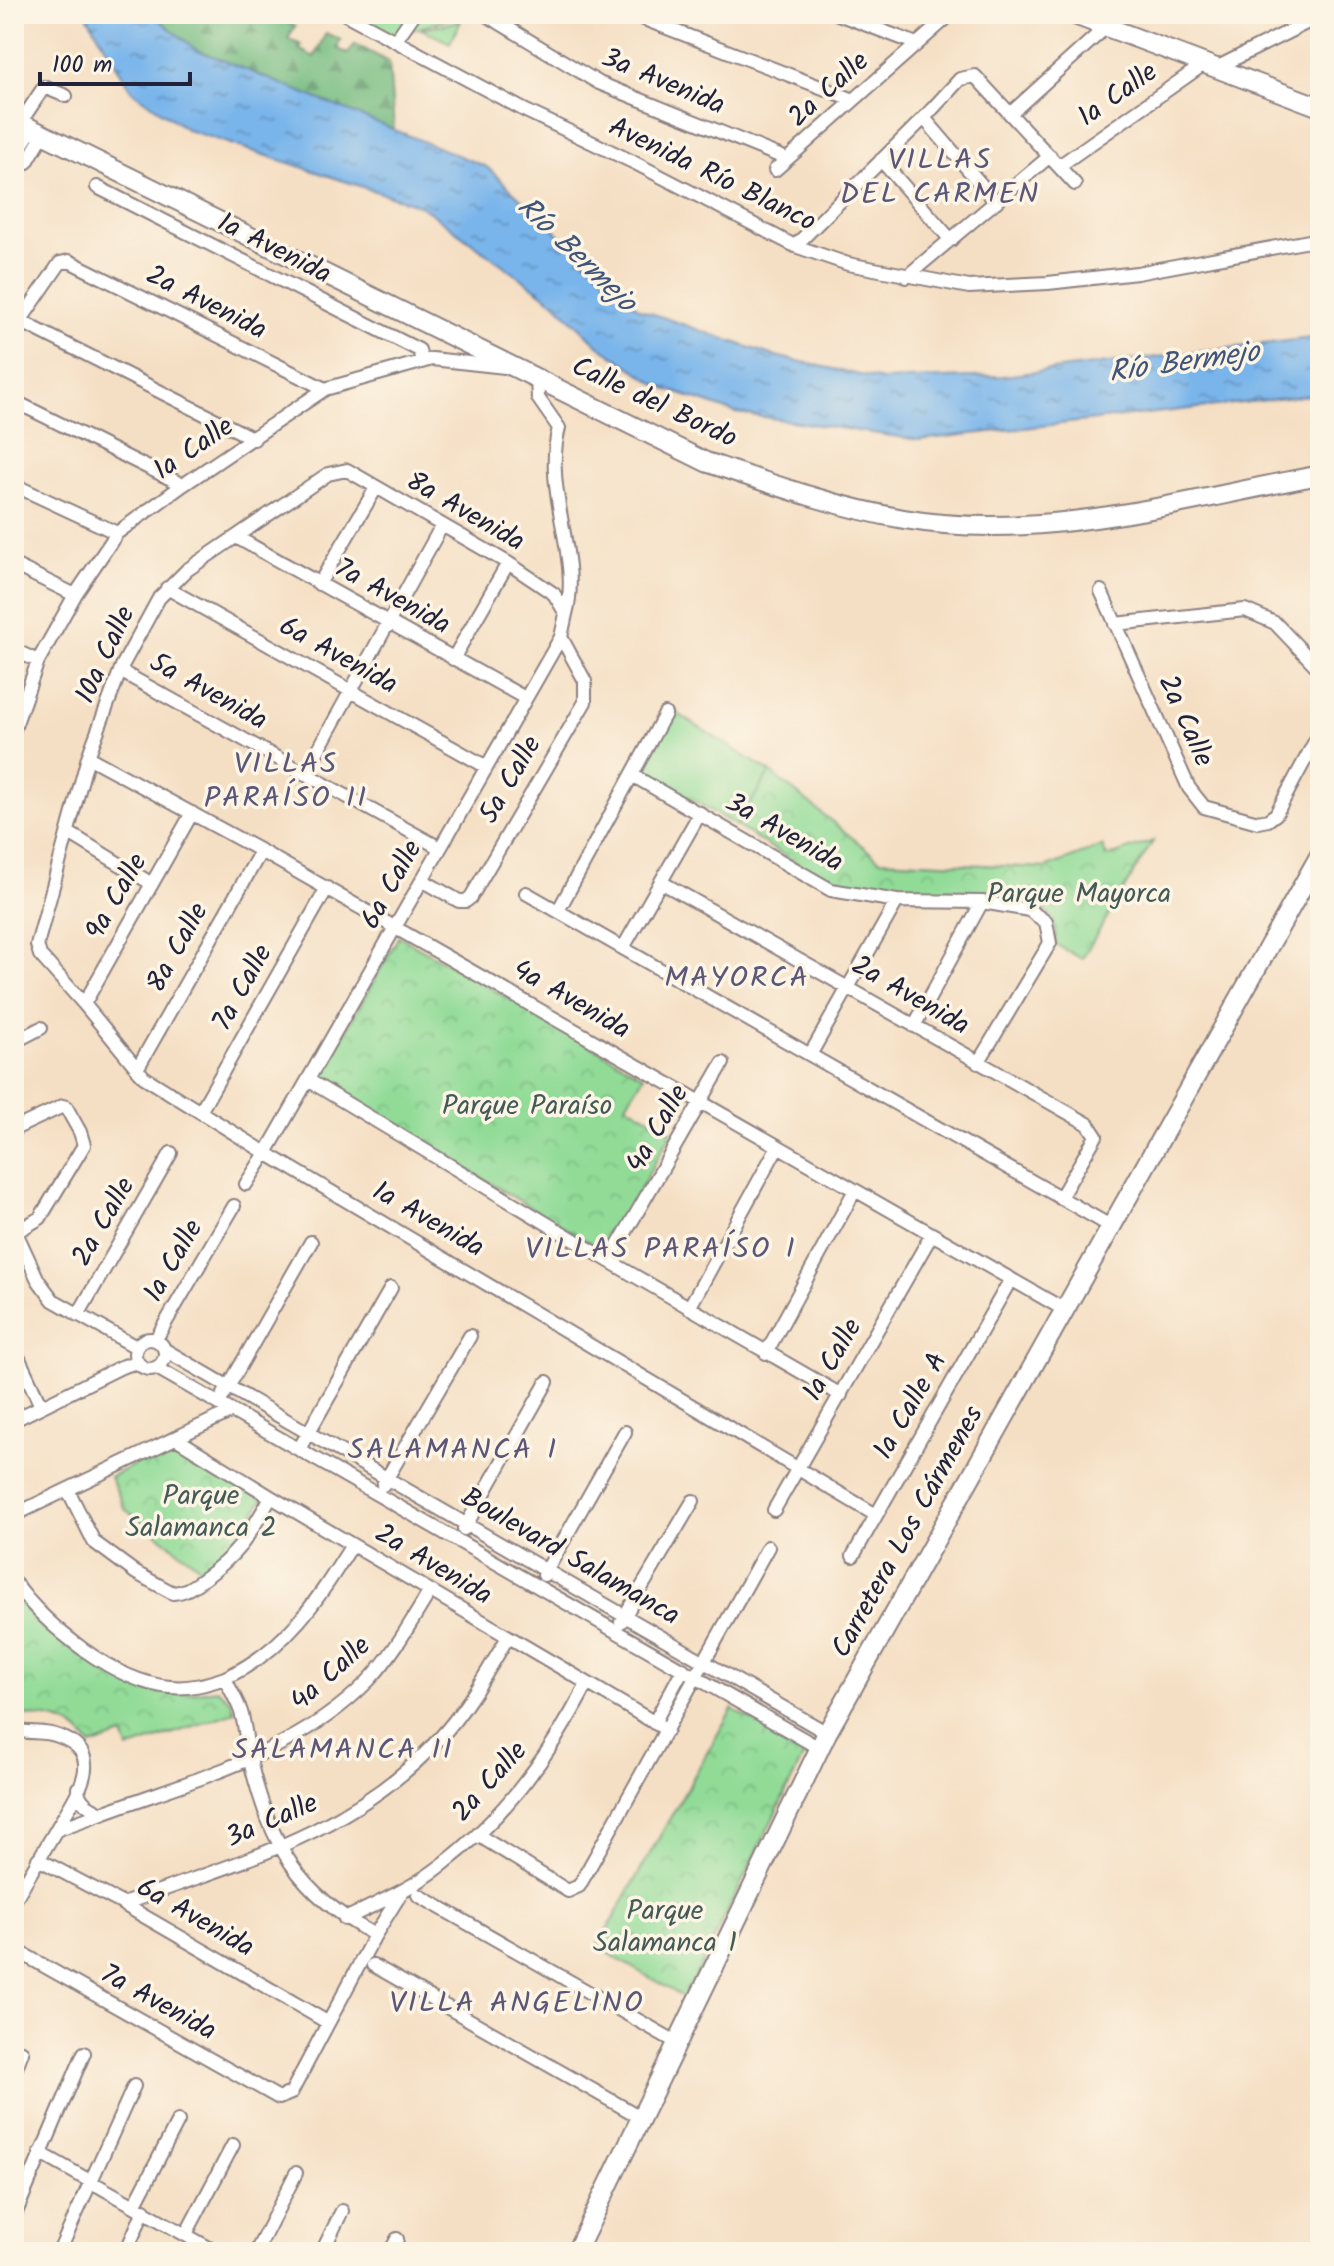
<svg xmlns="http://www.w3.org/2000/svg" width="1334" height="2266" font-family="Kalam,sans-serif">
<defs>
<pattern id="forest-firs" width="22" height="20" patternUnits="userSpaceOnUse" patternTransform="scale(2)"><rect width="22" height="20" fill="#74bb80"/><path d="M5 1l3.5 6h-7zM16 11l3.5 6h-7z" fill="#5f986a"/></pattern>
<pattern id="park-crowns" width="20" height="18" patternUnits="userSpaceOnUse" patternTransform="scale(2)"><rect width="20" height="18" fill="#91db97"/><path d="M2 6a3 3 0 1 1 6 0M12 15a3 3 0 1 1 6 0" fill="none" stroke="#7dbc83"/></pattern>
<pattern id="water-ripples" width="26" height="14" patternUnits="userSpaceOnUse" patternTransform="scale(2)"><rect width="26" height="14" fill="#79b5eb"/><path d="M2 4q2-2 4 0t4 0M15 11q2-2 4 0t4 0" fill="none" stroke="#6393c0"/></pattern>
</defs>
<rect width="100%" height="100%" fill="#fcf5e5"/>
<filter id="ink" filterUnits="userSpaceOnUse"><feTurbulence type="fractalNoise" baseFrequency=".0125" numOctaves="2"/><feDisplacementMap in="SourceGraphic" scale="16" xChannelSelector="R" yChannelSelector="G"/><feConvolveMatrix kernelMatrix="1 2 1 2 8 2 1 2 1" color-interpolation-filters="sRGB"/></filter>
<filter id="wash" filterUnits="userSpaceOnUse"><feTurbulence type="fractalNoise" baseFrequency=".006" numOctaves="4" result="noise"/><feDisplacementMap in="SourceGraphic" scale="32" xChannelSelector="R" yChannelSelector="G"/><feGaussianBlur stdDeviation="1.8" result="paint"/><feColorMatrix in="noise" values="0 0 0 0 0 0 0 0 0 0 0 0 0 0 0 0 0 1.4 0 .05"/><feComposite in="paint" operator="in"/></filter>
<g filter="url(#wash)">
<rect width="100%" height="100%" fill="#f5dfc4"/>
<!-- grass -->
<path fill="#91db97" stroke="#5a7e69" stroke-width="2" d="M342,14H463L409,31L399,44Z
M461,21L450,43L421,29Z
M675,712L770,772L736,826L644,770Z"/>
<!-- forest -->
<path fill="url(#forest-firs)" stroke="#4b6e5e" stroke-width="2" d="M128,14H270L295,26L288,39L301,45L299,49L314,57L326,33L341,40L337,48L348,54L355,44L389,62L396,157Z"/>
<!-- park -->
<path fill="url(#park-crowns)" stroke="#5a7e69" stroke-width="2" d="M770,772L880,860L1045,868L1102,846L1107,857L1153,841L1082,959L1055,944C1060,911 1040,905 1012,899L834,886L736,826Z
M399,936L644,1076L626,1104L672,1132L605,1252L318,1080Z
M174,1444L263,1499L230,1549L205,1571L125,1509L110,1477Z
M14,1592L32,1614L74,1651L114,1673L156,1693H191L217,1689L231,1701L235,1712L128,1749L123,1735L91,1746C68,1713 49,1721 14,1713Z
M732,1709L806,1751L685,1998L597,1947Z"/>
<!-- water -->
<path fill="url(#water-ripples)" stroke="#4e6c93" stroke-width="2" d="M86,14H152L197,50L487,167L639,309L771,355L882,380L1003,376L1320,337V394L919,440L736,413L660,387L598,345L554,302L421,206L188,130L131,90Z"/>
</g>
<g filter="url(#ink)">
<g fill="none" stroke-linecap="round" stroke-linejoin="round">
<!-- street casing -->
<g stroke="#8c8080" stroke-width="16">
<path id="street" d="M345,14L526,111L633,162L795,246L848,264L969,287L1048,283L1137,273L1320,239
M485,14L599,83L787,159
M631,14L854,100
M838,14L917,44
M396,40L414,14
M1216,68L1320,16
M1011,113L1106,27
M924,118L996,202
M20,123L44,87L66,96
M14,157L32,129
M881,160L951,240
M1059,166L1204,64
M14,169L27,162L43,135
M775,170L951,14
M97,187L419,350L422,361
M795,246L924,118L960,79L975,76L1075,184
M906,277L1050,156
M20,321L254,439
M14,330L60,263L69,261L325,389
M537,380L538,398L559,428C542,492 582,557 566,614
M14,401L183,485
M14,485L117,533
M236,537L525,698
M14,565L75,595
M319,584L376,488
M167,588L485,766
M1101,591L1189,788L1204,807L1258,822L1268,820L1276,814L1320,732
M1115,624L1245,610L1275,623L1320,670
M14,650L38,661
M453,659L508,563
M120,671L440,848
M14,729L38,661L75,595L117,533L183,485L325,389L432,359L505,367
M88,757L261,851L1065,1310
M305,774L441,527
M632,775L831,890L897,901L982,902L1029,910L1046,922L1050,943L978,1063
M69,833L152,884
M422,880L459,901H466L471,897L585,702V681L561,637
M661,882L1088,1124L1096,1136L1060,1198
M526,893L1112,1227
M558,911L665,714
M623,948L700,813
M84,1004L192,813
M914,1026L982,902
M14,1042L41,1028
M810,1055L897,901
M137,1069L261,851
M308,1080L609,1261L841,1395
M200,1112L327,888
M14,1129L63,1106L66,1107L80,1132L84,1145L40,1218L16,1232
M246,1184L266,1153L561,637L566,614L554,594L508,563L347,470L328,474L187,570L159,598L122,666L88,757L37,945L40,955L84,1004L144,1077L266,1153L876,1515
M14,1228L38,1280L53,1300L136,1347
M609,1261L723,1063
M689,1308L778,1146
M78,1315L171,1153
M135 1354a15 15 0 1 1 30 0a15 15 0 1 1-30 0Z
M156,1339L234,1206
M14,1348L41,1406
M165,1350L827,1733
M766,1353L855,1190
M157,1368L819,1748
M219,1403L311,1242
M14,1420L121,1367L137,1362
M177,1439L271,1497L667,1730
M299,1449L391,1288
M383,1485L470,1336
M68,1490L94,1542L136,1573L173,1593C185,1592 192,1587 202,1580C240,1553 248,1537 271,1497
M774,1510L932,1234
M14,1515L232,1411
M464,1529L547,1382
M853,1556L1011,1279
M544,1575L625,1432
M14,1582C46,1626 114,1682 170,1687C190,1689 207,1684 225,1678C230,1690 237,1700 241,1712C246,1728 246,1745 250,1761C271,1845 297,1893 375,1935
M621,1622L693,1501
M225,1678C287,1649 317,1601 352,1545
M654,1723L683,1669
M14,1730C29,1734 44,1730 58,1736C111,1754 73,1799 56,1830
M78,1788C78,1802 91,1808 102,1813C194,1779 297,1754 368,1681C393,1655 411,1622 430,1591
M478,1835L568,1891L579,1886L768,1547
M38,1859L123,1904L327,2022
M418,1895L676,2042
M14,1901L56,1830L102,1813
M123,1904C238,1862 353,1833 439,1739C467,1709 487,1672 508,1637
M345,1919C378,1903 413,1888 442,1865C505,1817 551,1754 587,1684
M14,1949L279,2098L291,2093L375,1935L403,1890
M373,1965L640,2117
M14,2073L22,2052
M40,2153L216,2252
M135,2204L178,2121
M14,2217L84,2053
M186,2234L233,2145
M59,2252L134,2086
M126,2252L144,2210
M256,2252L296,2173
M322,2252L342,2211
M390,2252L397,2239"/>
</g>
<!-- secondary casing -->
<g stroke="#8c8080" stroke-width="22">
<path id="secondary" d="M1072,14L1320,107
M14,120L706,462C771,484 836,507 904,519C1042,543 1186,500 1320,475
M576,2252L827,1733L1320,855"/>
</g>
<!-- street -->
<use href="#street" stroke="#fff" stroke-width="12"/>
<!-- secondary -->
<use href="#secondary" stroke="#fff" stroke-width="18"/>
</g>
</g>
<g text-anchor="middle" dominant-baseline="central" stroke-width="7" stroke-linejoin="round" paint-order="stroke">
<!-- street labels -->
<g font-size="28" fill="#22223b" stroke="#fcf5e5">
<text transform="translate(663 82) rotate(23)">3a Avenida</text>
<text transform="translate(829 90) rotate(-42)">2a Calle</text>
<text transform="translate(1118 95) rotate(-35)">1a Calle</text>
<text transform="translate(712 175) rotate(26)">Avenida Río Blanco</text>
<text transform="translate(274 249) rotate(27)">1a Avenida</text>
<text transform="translate(206 303) rotate(27)">2a Avenida</text>
<text transform="translate(654 403) rotate(25)">Calle del Bordo</text>
<text transform="translate(194 449) rotate(-34)">1a Calle</text>
<text transform="translate(465 512) rotate(30)">8a Avenida</text>
<text transform="translate(392 597) rotate(29)">7a Avenida</text>
<text transform="translate(106 655) rotate(-65)">10a Calle</text>
<text transform="translate(338 656) rotate(29)">6a Avenida</text>
<text transform="translate(208 692) rotate(29)">5a Avenida</text>
<text transform="translate(1185 721) rotate(66)">2a Calle</text>
<text transform="translate(511 780) rotate(-60)">5a Calle</text>
<text transform="translate(784 833) rotate(30)">3a Avenida</text>
<text transform="translate(392 885) rotate(-61)">6a Calle</text>
<text transform="translate(117 897) rotate(-60)">9a Calle</text>
<text transform="translate(178 948) rotate(-61)">8a Calle</text>
<text transform="translate(243 988) rotate(-61)">7a Calle</text>
<text transform="translate(910 996) rotate(30)">2a Avenida</text>
<text transform="translate(571 1000) rotate(30)">4a Avenida</text>
<text transform="translate(658 1129) rotate(-60)">4a Calle</text>
<text transform="translate(428 1220) rotate(30)">1a Avenida</text>
<text transform="translate(104 1222) rotate(-60)">2a Calle</text>
<text transform="translate(174 1261) rotate(-60)">1a Calle</text>
<text transform="translate(833 1360) rotate(-60)">1a Calle</text>
<text transform="translate(911 1406) rotate(-60)">1a Calle A</text>
<text transform="translate(908 1532) rotate(-61)">Carretera Los Cármenes</text>
<text transform="translate(570 1557) rotate(30)">Boulevard Salamanca</text>
<text transform="translate(433 1565) rotate(31)">2a Avenida</text>
<text transform="translate(331 1674) rotate(-42)">4a Calle</text>
<text transform="translate(490 1782) rotate(-48)">2a Calle</text>
<text transform="translate(272 1821) rotate(-23)">3a Calle</text>
<text transform="translate(195 1918) rotate(30)">6a Avenida</text>
<text transform="translate(158 2003) rotate(29)">7a Avenida</text>
</g>
<!-- park labels -->
<g font-size="28" fill="#435a57" stroke="#fcf5e5">
<text x="1079" y="894">Parque Mayorca</text>
<text x="527" y="1106">Parque Paraíso</text>
<text x="201" y="1496">Parque<tspan x="201" dy="32">Salamanca 2</tspan></text>
<text x="665" y="1911">Parque<tspan x="665" dy="32">Salamanca 1</tspan></text>
</g>
<!-- neighbourhood labels -->
<g font-size="30" letter-spacing="2" fill="#5c5779" stroke="#fcf5e5">
<text x="940" y="161">VILLAS<tspan x="940" dy="34">DEL CARMEN</tspan></text>
<text x="286" y="765">VILLAS<tspan x="286" dy="34">PARAÍSO II</tspan></text>
<text x="737" y="979">MAYORCA</text>
<text x="661" y="1250">VILLAS PARAÍSO I</text>
<text x="453" y="1451">SALAMANCA I</text>
<text x="343" y="1751">SALAMANCA II</text>
<text x="517" y="2004">VILLA ANGELINO</text>
</g>
<!-- water labels -->
<g font-size="30" font-style="italic" fill="#405579" stroke="#fcf5e5">
<text transform="translate(576 255) rotate(44)">Río Bermejo</text>
<text transform="translate(1184 363) rotate(-8)">Río Bermejo</text>
</g>
</g>
<!-- margin -->
<rect width="1334" height="2266" fill="none" stroke="#fcf5e5" stroke-width="48"/>
<!-- scale -->
<path d="M40 72v12h150v-12" fill="none" stroke="#22223b" stroke-width="4"/>
<text x="52" y="72" font-size="24" fill="#22223b" stroke="#fcf5e5" stroke-width="6" paint-order="stroke">100 m</text>
</svg>
